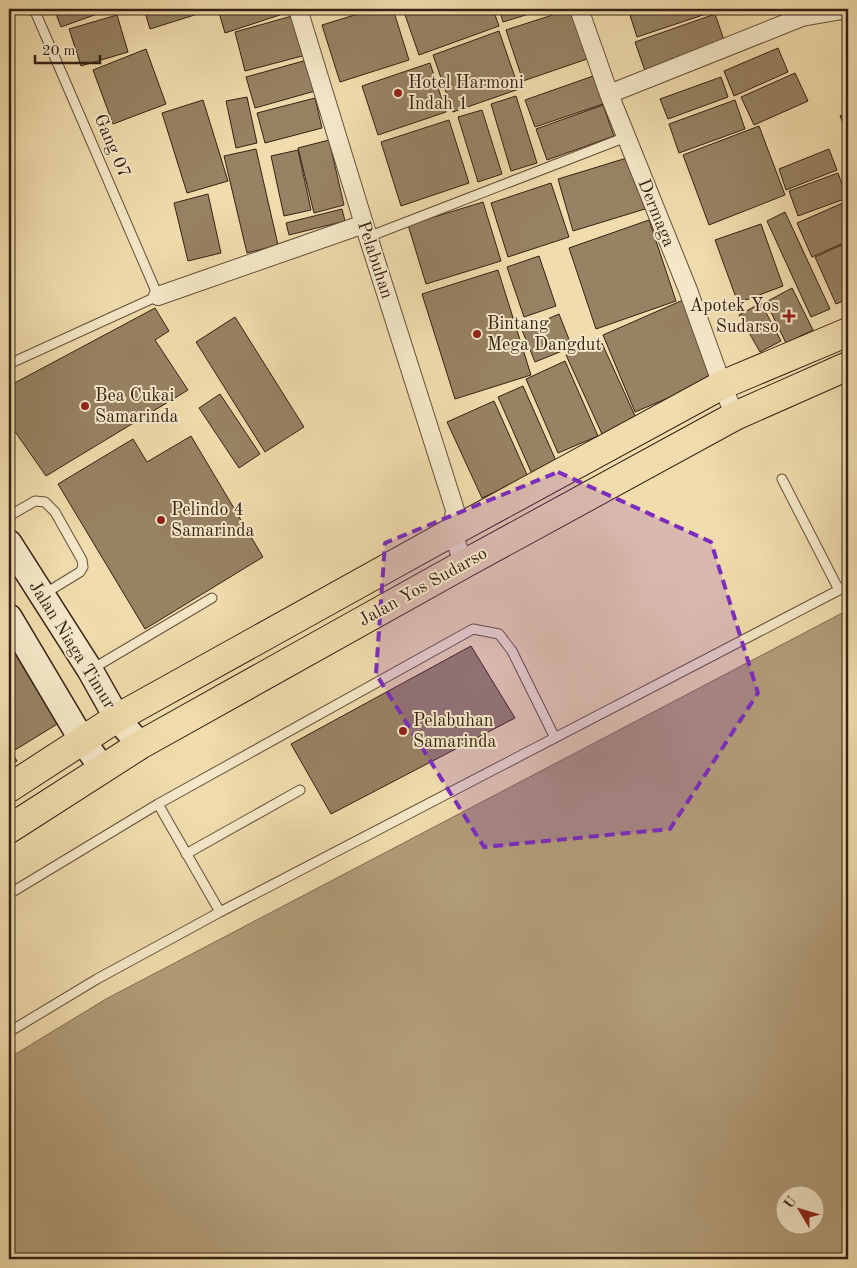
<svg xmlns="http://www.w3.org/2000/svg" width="857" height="1268" font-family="'Old Standard TT',serif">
<rect width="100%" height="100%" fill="#f0dcac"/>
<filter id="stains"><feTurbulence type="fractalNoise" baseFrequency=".004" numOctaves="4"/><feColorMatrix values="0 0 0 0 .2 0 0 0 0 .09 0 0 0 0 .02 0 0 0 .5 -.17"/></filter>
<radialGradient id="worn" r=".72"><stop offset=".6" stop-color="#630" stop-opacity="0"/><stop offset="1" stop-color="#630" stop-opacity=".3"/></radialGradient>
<!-- water -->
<path fill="#b19c78" stroke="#806a50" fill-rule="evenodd" d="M848,610V1259H9V1058L106,999ZM784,1196H814V1226H784Z"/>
<!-- building -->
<path fill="#978263" stroke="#362013" d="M54,9H111L61,27Z
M144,9H203L204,12L150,29Z
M218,9H292V11L225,33Z
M374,9H393L409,60L340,82L322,25Z
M403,9H493L499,26L419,55Z
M499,9H545L503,22Z
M571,9L587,59L523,81L506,30Z
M638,9H705L706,14L637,37L629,12Z
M299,14L310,54L245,71L235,32Z
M715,14L725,43L645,71L635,42Z
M117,15L128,52L81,66L69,29Z
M499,31L519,89L453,112L433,55Z
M778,48L788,72L734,96L724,71Z
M146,49L166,104L113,124L93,70Z
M307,60L315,91L255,108L246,77Z
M430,63L446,112L378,135L362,86Z
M795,73L808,101L754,125L741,97Z
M596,75L606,103L535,127L525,100Z
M721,77L728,97L668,119L660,99Z
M516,96L537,163L511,171L491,104Z
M247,97L257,143L236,148L226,101Z
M315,98L322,128L265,143L257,113Z
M203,100L228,181L187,193L162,113Z
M735,100L745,129L679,153L669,124Z
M603,105L614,136L547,160L536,129Z
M482,110L502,174L478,182L458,117Z
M848,113V135L840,116Z
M449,120L469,183L401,206L381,142Z
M759,126L785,195L709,225L683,155Z
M329,140L344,205L314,213L298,148Z
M256,149L278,245L247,253L224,156Z
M829,149L837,170L786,190L779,169Z
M298,150L311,210L284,216L271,156Z
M630,157L645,209L573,231L558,179Z
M838,173L847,198L798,216L789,191Z
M551,183L569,237L508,257L491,203Z
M208,194L221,253L188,261L174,203Z
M483,202L501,261L426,284L408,225Z
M845,202L848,209V241L812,257L797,223Z
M342,209L345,221L289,235L286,223Z
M785,212L830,309L811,317L767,221Z
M649,220L676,301L596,329L569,248Z
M761,224L783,286L738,303L715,240Z
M848,242V299L836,304L815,257Z
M539,256L556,306L524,317L507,267Z
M498,270L531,375L455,399L422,294Z
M792,288L813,330L786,343L766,302Z
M683,300L715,378L635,412L603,335Z
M761,303L781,341L760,352L739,315Z
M155,308L169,331L155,340L188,390L46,476L9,423V386Z
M559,314L572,347L535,362L522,330Z
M235,317L304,427L265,452L196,342Z
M600,339L636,418L602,434L566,355Z
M565,361L598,436L558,453L526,379Z
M523,386L557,463L532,474L498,397Z
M220,394L260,454L239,468L199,408Z
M494,401L528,477L482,498L447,422Z
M191,436L263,557L145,629L58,484L133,439L147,462Z
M12,646L59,723L15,750L9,741V649Z
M471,646L515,718L331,814L291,744Z
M9,748L17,761L9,766Z"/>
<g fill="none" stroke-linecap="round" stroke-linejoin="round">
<!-- lane casing -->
<g stroke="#644f39" stroke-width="11">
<path id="lane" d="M368,237L626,137
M9,364L158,296L34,9
M9,516L35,501L45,502L55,512L82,560L83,567L80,572L44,594
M839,590L848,585
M92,669L212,598
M186,854L300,790
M9,894L158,804L473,629L499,634L512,651L555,738
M220,912L839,590L782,479
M9,1032L97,979L220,912L158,804"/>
</g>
<!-- street casing -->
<g stroke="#644f39" stroke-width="20">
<path id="street" d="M298,9L364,224L455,510L452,532L464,564
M579,9L609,94L688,290L722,385L735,416
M802,17L842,10H848
M609,94L802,17L798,9
M158,296L364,224"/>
</g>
<!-- secondary casing -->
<g stroke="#362013" stroke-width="28">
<path id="secondary" d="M9,543L90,670L117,718L140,745
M9,617L82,740L103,769"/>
</g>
<!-- highway casing -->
<g stroke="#362013" stroke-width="30">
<path id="highway" d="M9,788L117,718L452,532L722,385L848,332
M9,829L140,745L464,564L735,416L848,366"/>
</g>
<!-- lane -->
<use href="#lane" stroke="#f5e8c9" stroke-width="9"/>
<!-- street -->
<use href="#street" stroke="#f5e8c9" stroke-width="18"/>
<!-- secondary -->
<use href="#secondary" stroke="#f5e8c9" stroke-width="25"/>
<!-- highway -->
<use href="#highway" stroke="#f0dcac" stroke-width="28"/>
</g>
<!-- marked area -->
<path fill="#7b2cbf" fill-opacity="0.2" stroke="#7b2cbf" stroke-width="4" stroke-dasharray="10 6" stroke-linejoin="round" d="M558,472L711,542L758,693L670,829L484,847L376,674L385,543Z"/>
<!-- markers -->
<g fill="#8f2418" stroke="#f5e8c9" stroke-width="2">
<circle cx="398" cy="93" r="5"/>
<path d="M786.5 308.5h5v5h5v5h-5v5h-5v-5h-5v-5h5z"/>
<circle cx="477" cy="334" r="5"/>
<circle cx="85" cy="406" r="5"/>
<circle cx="161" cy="520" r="5"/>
<circle cx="403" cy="731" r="5"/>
</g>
<g text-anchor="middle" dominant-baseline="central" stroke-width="4" stroke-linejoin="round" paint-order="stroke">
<!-- poi labels -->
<g font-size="18" fill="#362013" stroke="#f5e8c9" text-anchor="start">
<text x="408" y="83">Hotel Harmoni<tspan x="408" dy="21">Indah 1</tspan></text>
<text x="779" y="306" text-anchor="end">Apotek Yos<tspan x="779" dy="21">Sudarso</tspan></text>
<text x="487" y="324">Bintang<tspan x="487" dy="21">Mega Dangdut</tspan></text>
<text x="95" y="396">Bea Cukai<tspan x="95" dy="21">Samarinda</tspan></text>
<text x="171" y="510">Pelindo 4<tspan x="171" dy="21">Samarinda</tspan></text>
<text x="413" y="721">Pelabuhan<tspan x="413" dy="21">Samarinda</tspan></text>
</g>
<!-- street labels -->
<g font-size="18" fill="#362013" stroke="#f5e8c9">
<text transform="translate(112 146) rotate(67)">Gang 07</text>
<text transform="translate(656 213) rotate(68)">Dermaga</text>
<text transform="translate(375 260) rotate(72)">Pelabuhan</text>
<text transform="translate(423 587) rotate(-29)">Jalan Yos Sudarso</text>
<text transform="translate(72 645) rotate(58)">Jalan Niaga Timur</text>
</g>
</g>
<!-- margin -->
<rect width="857" height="1268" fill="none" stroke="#f0dcac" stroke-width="30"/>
<rect x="10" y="10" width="837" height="1248" fill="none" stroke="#362013" stroke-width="2.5"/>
<rect x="15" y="15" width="827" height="1238" fill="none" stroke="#362013"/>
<!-- north arrow -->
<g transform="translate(800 1210) rotate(308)"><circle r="24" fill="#f5e8c9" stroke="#a99880"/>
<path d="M0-4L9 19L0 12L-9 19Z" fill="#8f2418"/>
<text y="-8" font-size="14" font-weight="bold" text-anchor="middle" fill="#362013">U</text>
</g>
<!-- scale -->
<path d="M35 55v8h65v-8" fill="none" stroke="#362013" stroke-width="2.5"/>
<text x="42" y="55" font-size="15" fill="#362013" stroke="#f5e8c9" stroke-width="4" paint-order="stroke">20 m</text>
<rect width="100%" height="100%" filter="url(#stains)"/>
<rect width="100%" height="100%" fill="url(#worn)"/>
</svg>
